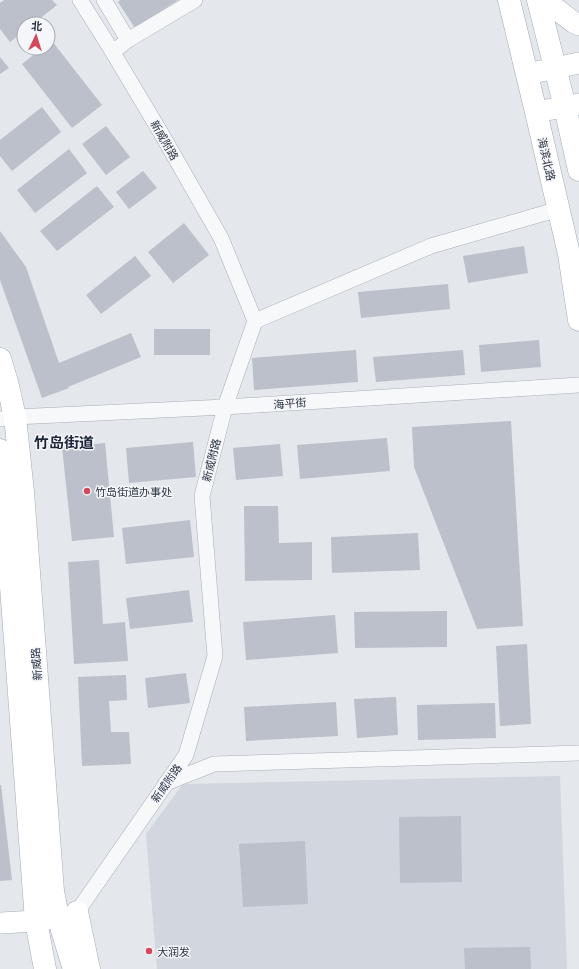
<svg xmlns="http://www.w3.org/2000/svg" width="579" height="969" font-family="Barlow,'Noto Sans SC',sans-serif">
<rect width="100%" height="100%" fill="#e4e7ec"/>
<!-- built -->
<path fill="#d2d6de" d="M560,776L567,969H157L146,834L183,784Z"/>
<!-- building -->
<path fill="#bbc0ca" d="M4,0H52L57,5L33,24H24V31L10,42L0,29V3Z
M120,0H178L135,28L118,2Z
M52,41L102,105L72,128L22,64L42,48H48V44Z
M0,57L9,68L0,74Z
M42,107L61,132L12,171L0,156V140Z
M106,126L130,157L106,175L82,144Z
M69,149L87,173L35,213L17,190Z
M143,171L157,188L129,209L116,192Z
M97,186L114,207L57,251L40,231Z
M184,223L209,255L173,283L148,252Z
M0,231L26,267L59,363L131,333L141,357L68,387L69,388L42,398L0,280Z
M524,246L528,273L468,283L463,256Z
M135,256L151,276L101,314L86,295Z
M448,284L450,309L361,318L358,292Z
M154,329H210V355H154Z
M539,340L541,367L481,372L479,345Z
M356,350L358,382L254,390L252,358Z
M463,350L465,375L376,382L373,357Z
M511,421L523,626L477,629L414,467L412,427Z
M387,438L390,471L300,479L297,445Z
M193,442L196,477L129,483L126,448Z
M105,443L114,537L72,541L62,447Z
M280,444L283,476L236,480L233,448Z
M244,506H278L279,543L312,542V580L245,581Z
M190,520L194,557L126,564L122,528Z
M418,533L420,570L332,573L331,537Z
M99,560L103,624L125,622L128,661L74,664L68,562Z
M189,590L193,622L130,629L126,598Z
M447,611V647L355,648L354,612Z
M335,615L338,653L246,660L243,622Z
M527,644L531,724L500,726L496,646Z
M186,673L190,703L148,708L145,678Z
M126,675L127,700L109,701L111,732H129L131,764L82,766L78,677Z
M396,697L398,735L357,738L354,699Z
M336,702L338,736L246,741L244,707Z
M495,703L496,738L418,740L417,705Z
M0,785H1L12,880L0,881Z
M461,816L462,882L400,883L399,817Z
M305,841L308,904L243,907L239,844Z
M530,947L531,969H465L464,948Z"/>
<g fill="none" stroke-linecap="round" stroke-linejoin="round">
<!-- street casing -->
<g stroke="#a9aeb7" stroke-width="16">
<path id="street" d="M104,0L128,40
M113,52L128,40L195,0
M255,321L431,246L559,209
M0,419L15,417L225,407L579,385
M166,783L214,764L579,753
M68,914L77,912L186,755L215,656L202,496L225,407L255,321L221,238L161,133L109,46L80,0"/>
</g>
<!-- secondary casing -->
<g stroke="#a9aeb7" stroke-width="22">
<path id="secondary" d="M545,0L573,22L579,25
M527,74L579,63
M536,112L579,104
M0,923L36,921L53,918"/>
</g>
<!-- primary casing -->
<g stroke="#a3abb8" stroke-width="23">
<path id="primary" d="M509,0L536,112L569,254L579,320
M538,0L565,107L579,170
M0,359L7,382L15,417L23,492L53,891L58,917L74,969
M0,450L4,493L36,921L45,969
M77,912L89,969"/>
</g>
<!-- street -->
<use href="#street" stroke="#f7f8fa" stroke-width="15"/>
<!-- secondary -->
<use href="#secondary" stroke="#fff" stroke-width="21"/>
<!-- primary -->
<use href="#primary" stroke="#fff" stroke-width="22"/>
</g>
<!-- markers -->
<g fill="#d1495b" stroke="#f4f6f9" stroke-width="1.5">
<circle cx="87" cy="491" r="4"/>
<circle cx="149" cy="951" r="4"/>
</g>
<g text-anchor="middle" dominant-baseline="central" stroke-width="3" stroke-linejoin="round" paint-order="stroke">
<!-- street labels -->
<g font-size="11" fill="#2b3445" stroke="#f4f6f9">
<text transform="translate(165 140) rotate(60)">新威附路</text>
<text transform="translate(547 159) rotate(77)">海滨北路</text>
<text transform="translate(290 403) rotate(-4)">海平街</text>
<text transform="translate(211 460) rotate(-76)">新威附路</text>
<text transform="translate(36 664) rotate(-94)">新威路</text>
<text transform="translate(166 783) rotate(-55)">新威附路</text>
</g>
<!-- poi labels -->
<g font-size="11" fill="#2b3445" stroke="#f4f6f9" text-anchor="start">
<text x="95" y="491">竹岛街道办事处</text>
<text x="157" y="951">大润发</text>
</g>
<!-- district labels -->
<g font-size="15" font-weight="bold" fill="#1d2536" stroke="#f4f6f9">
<text x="64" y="442">竹岛街道</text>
</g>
</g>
<!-- north arrow -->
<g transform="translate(36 36) rotate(4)"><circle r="19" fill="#f4f6f9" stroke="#a4a8b1"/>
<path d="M0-3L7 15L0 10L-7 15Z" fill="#d1495b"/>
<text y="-6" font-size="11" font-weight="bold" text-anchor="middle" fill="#2b3445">北</text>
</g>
</svg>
